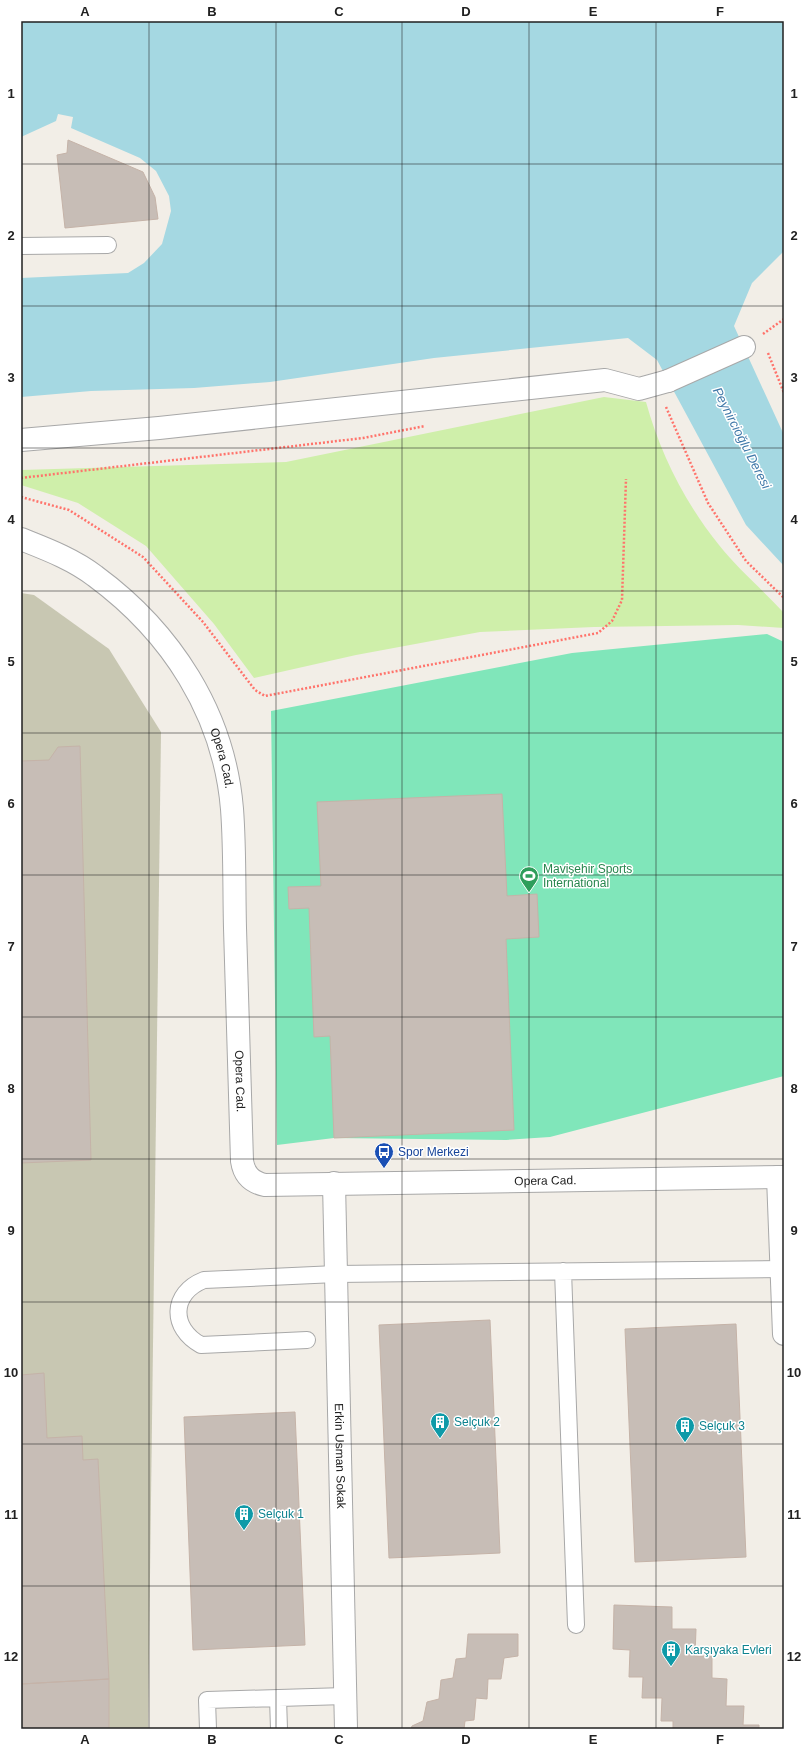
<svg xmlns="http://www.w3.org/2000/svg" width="805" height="1750" font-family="Arial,sans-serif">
<rect width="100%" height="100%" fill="#f2eee7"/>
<!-- construction -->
<path fill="#c8c7b2" d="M21,593L34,595L109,649L161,732L148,1729H21Z"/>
<!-- grass -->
<path fill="#cfefaa" d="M604,397L646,402C660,453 685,503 719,545C738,569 763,590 784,613V628L738,625L594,627L480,632L356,655L254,678L214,624L146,546L78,503L21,485V470L286,462Z"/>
<!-- pitch -->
<path fill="#80e6ba" d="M767,634L784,642V1076L550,1137L506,1140L334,1138L277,1145L271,711L572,653Z"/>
<!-- water -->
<path fill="#a5d8e2" d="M21,21H784V251L752,283L734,326L784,435V566L746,525L657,360L628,338L434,358L270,382L194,388L91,391L21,397V278L128,273L144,263L162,244L171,211L169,196L156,171L140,158L71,128L73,117L58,114L56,121L21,137Z"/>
<!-- building -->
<path fill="#c7bdb6" stroke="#c5b3a8" d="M68,140L143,172L155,197L158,219L65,228L57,155L67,153Z
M80,746L91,1160L21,1163V761L49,760L58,747Z
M502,794L507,896L537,894L539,937L506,939L514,1130L334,1138L330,1036L314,1037L309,908L289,909L288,887L321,886L317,802Z
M490,1320L500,1553L389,1558L379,1325Z
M736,1324L746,1557L635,1562L625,1329Z
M44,1373L47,1438L82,1436L83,1460L98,1459L109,1679L21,1684V1375Z
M295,1412L305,1645L193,1650L184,1417Z
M614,1605L672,1607V1629H696L695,1656H712V1678L727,1679L726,1706H744L743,1725H759V1729H673V1721H661L662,1698H642L643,1677H629L630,1650L613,1649Z
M468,1634H518V1656L504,1658L501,1679H488L487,1699L476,1698L474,1720L465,1721L464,1729H411L412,1726L423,1721L427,1702L439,1699L441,1680L453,1678L456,1659L466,1658Z
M109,1679V1729H21V1684Z"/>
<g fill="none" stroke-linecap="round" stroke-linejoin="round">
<!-- service casing -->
<g stroke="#a8a8a8" stroke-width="18">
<path id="service" d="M21,246L108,245
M563,1271L576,1625
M307,1340L201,1345C170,1328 171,1293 204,1280L336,1274L784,1269
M278,1698L279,1729
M208,1729L207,1700L345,1696"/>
</g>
<!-- pedestrian casing -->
<g stroke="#a8a8a8" stroke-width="24">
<path id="pedestrian" d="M668,381L744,347"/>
</g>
<!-- minor casing -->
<g stroke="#a8a8a8" stroke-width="24">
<g id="minor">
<path d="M21,440L159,428L605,380L639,389L668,381"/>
<path id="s1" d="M21,539C46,549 73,559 95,576C171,632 224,713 232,809C235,848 234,888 235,928C238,1005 240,1083 242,1161C244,1174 251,1182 265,1185L784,1177"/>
<path d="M778,1177L784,1334"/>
<path id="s2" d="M334,1183L346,1729"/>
</g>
</g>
<!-- path -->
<path stroke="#ff736b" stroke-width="2.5" stroke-dasharray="2 2" stroke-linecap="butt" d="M763,334L784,319
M768,353L784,393
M666,407L708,503L746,561L784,598
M21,478L363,438L425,426
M21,497L69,510L143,557L203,622L255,690L265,696L598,633L612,621L622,600L626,479"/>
<!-- service -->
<use href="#service" stroke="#fff" stroke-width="16"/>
<!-- pedestrian -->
<use href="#pedestrian" stroke="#fff" stroke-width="22"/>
<!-- minor -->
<use href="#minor" stroke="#fff" stroke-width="22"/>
</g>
<!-- grid -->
<path fill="none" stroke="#212121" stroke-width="1" stroke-opacity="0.55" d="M149,21V1729M276,21V1729M402,21V1729M529,21V1729M656,21V1729M21,164H784M21,306H784M21,448H784M21,591H784M21,733H784M21,875H784M21,1017H784M21,1159H784M21,1302H784M21,1444H784M21,1586H784"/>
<!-- icons -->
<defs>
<g id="stadium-pin" transform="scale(1)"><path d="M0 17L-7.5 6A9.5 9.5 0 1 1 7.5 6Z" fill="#2e9e5b" stroke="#fff"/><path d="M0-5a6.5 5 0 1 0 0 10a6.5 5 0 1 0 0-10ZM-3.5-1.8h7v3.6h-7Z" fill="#fff"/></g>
<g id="bus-pin" transform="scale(1)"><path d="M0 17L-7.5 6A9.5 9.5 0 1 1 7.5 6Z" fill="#1a4fb4" stroke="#fff"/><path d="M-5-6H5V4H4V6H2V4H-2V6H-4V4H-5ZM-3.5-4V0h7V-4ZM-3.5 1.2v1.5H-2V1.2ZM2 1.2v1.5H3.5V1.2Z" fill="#fff"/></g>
<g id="building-pin" transform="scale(1)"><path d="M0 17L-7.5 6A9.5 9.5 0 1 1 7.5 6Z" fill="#0f9aa8" stroke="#fff"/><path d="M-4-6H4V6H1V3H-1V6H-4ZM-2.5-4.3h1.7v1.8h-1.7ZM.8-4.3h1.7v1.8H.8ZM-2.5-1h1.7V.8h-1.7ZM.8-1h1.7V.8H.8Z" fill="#fff"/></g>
</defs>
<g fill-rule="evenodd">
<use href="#stadium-pin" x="529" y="876"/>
<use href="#bus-pin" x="384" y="1152"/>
<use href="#building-pin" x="440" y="1422"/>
<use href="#building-pin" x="685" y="1426"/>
<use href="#building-pin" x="244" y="1514"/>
<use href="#building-pin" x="671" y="1650"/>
</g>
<g text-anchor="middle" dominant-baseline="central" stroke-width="3" stroke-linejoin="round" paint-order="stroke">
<!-- street labels -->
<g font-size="12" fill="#212121" stroke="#fff">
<text stroke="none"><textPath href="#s1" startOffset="310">Opera Cad.</textPath></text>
<text stroke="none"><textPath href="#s1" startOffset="634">Opera Cad.</textPath></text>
<text stroke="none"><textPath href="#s1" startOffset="1030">Opera Cad.</textPath></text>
<text stroke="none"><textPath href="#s2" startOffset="273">Erkin Usman Sokak</textPath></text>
</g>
<!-- leisure labels -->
<g font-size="12" fill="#27864d" stroke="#fff" text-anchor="start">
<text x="543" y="869">Mavişehir Sports<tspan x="543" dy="14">International</tspan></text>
</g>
<!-- transit labels -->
<g font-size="12" fill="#164399" stroke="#fff" text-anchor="start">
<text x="398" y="1152">Spor Merkezi</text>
</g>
<!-- culture labels -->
<g font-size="12" fill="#0d838f" stroke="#fff" text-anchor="start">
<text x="454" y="1422">Selçuk 2</text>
<text x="699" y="1426">Selçuk 3</text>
<text x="258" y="1514">Selçuk 1</text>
<text x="685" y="1650">Karşıyaka Evleri</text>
</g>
<!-- water labels -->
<g font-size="13" font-style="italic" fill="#4079a9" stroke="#fff">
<text transform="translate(742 438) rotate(63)">Peynircioğlu Deresi</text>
</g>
</g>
<!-- border -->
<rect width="805" height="1750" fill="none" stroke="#ffffff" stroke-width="44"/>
<rect x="22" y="22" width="761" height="1706" fill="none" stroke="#212121" stroke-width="1.5"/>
<g font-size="13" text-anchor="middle" font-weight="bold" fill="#212121">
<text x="85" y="16">A</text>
<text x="212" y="16">B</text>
<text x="339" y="16">C</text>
<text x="466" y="16">D</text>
<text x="593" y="16">E</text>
<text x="720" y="16">F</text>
<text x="11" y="98">1</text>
<text x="794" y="98">1</text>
<text x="11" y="240">2</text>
<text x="794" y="240">2</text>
<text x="11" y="382">3</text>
<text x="794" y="382">3</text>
<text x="11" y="524">4</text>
<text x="794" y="524">4</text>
<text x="11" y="666">5</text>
<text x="794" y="666">5</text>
<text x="11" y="808">6</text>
<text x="794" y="808">6</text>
<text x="11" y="951">7</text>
<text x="794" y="951">7</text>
<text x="11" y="1093">8</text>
<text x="794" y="1093">8</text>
<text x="11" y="1235">9</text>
<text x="794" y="1235">9</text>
<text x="11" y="1377">10</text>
<text x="794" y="1377">10</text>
<text x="11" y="1519">11</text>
<text x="794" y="1519">11</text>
<text x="11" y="1661">12</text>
<text x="794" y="1661">12</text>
<text x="85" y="1744">A</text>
<text x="212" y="1744">B</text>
<text x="339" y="1744">C</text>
<text x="466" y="1744">D</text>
<text x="593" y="1744">E</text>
<text x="720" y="1744">F</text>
</g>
</svg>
